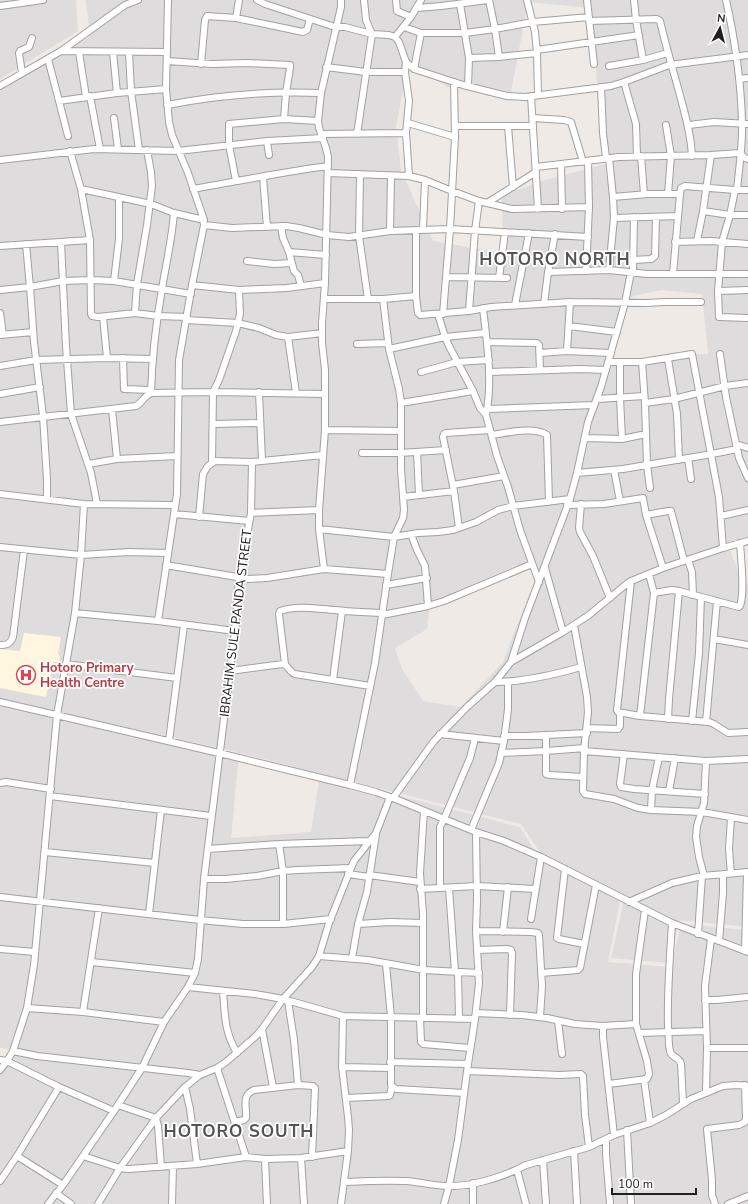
<svg xmlns="http://www.w3.org/2000/svg" width="748" height="1204" font-family="'Nunito Sans',sans-serif">
<rect width="100%" height="100%" fill="#f0eae6"/>
<!-- residential -->
<path fill="#dedcdd" fill-rule="evenodd" d="M0,0H76L78,31L0,79Z
M86,0H748V537L728,545L743,584H748V927L679,920L669,963L611,958L625,896L544,858L521,824L220,748L0,700V91L90,36ZM528,2L591,8L598,98L609,163L542,181L521,189L502,194L503,253L433,241L401,170L396,127L408,64L448,87L511,92ZM661,290L702,294L708,354H683L608,365L613,329L622,305L633,296ZM515,566L537,568L533,590L517,625L503,662L461,707L423,701L402,669L395,648L427,629L430,603Z
M0,702L239,755L231,838L311,832L320,775L520,827L541,861L621,896L608,962L671,967L681,924L748,930V1204H0V1071L16,1050L0,1048Z"/>
<!-- education -->
<path fill="#fff6e0" d="M24,633L61,637L58,654L60,656L59,662H54L46,697L0,688V649L20,651Z"/>
<g fill="none" stroke-linecap="round" stroke-linejoin="round">
<!-- minor casing -->
<g stroke="#a1a1a1" stroke-width="8">
<path id="minor" d="M257,0L265,4L335,27H345L372,34L389,35L395,37L399,42L406,62L414,69L463,85L507,96L525,97L611,86L624,82L669,65L748,55
M396,0L397,11L411,17
M489,0L495,29L499,57
M527,0L535,32L537,53L538,95
M587,0L594,64
M634,0L636,20L643,60L668,53
M726,0C735,40 741,81 742,122C743,144 739,167 737,190
M460,4L469,58L468,86
M0,6L43,0
M417,8L441,6L488,0
M236,18L239,0
M589,21L657,19L660,21C666,47 674,73 681,99C686,118 691,135 692,156
M404,27L421,33H465L495,29L533,22L589,17
M395,37L411,17L421,0
M537,50L639,35
M61,51L167,52
M79,52L86,97
M113,52L117,93
M129,52L131,91L139,150
M469,58L499,57L537,53
M48,59L59,101L117,93L166,89
M167,61L212,64L247,63L290,65V68L286,93L284,119
M201,64L205,20L207,16L236,18L303,32L307,30L310,19
M609,66L643,60
M326,67L366,72H405
M414,69L421,33
M22,73L19,53L20,51L29,47L32,38
M739,79L748,78
M624,82L636,124L637,156
M0,86L61,51L125,5L138,0
M601,87L603,133L606,158
M90,96L100,149
M531,96L538,209
M59,101L68,136
M167,105C218,95 270,91 321,93
M114,118L118,149
M533,118L564,120L571,122L583,162
M408,123L455,137
M666,125L671,156L668,194
M689,125L714,122L748,124
M455,126H533
M508,126L513,187
M406,133L409,176
M321,134L406,133L409,101L405,72L406,62
M357,134L372,34L366,20L364,0
M267,141L269,155
M70,151L81,189L90,240L91,314L92,316L98,317L135,313L158,316L187,317
M641,156L644,194
M0,160L94,149L178,151L267,141L323,138
M561,164L562,209
M536,167L619,157L711,155L740,153L745,158L748,159
M328,173L409,176L425,180L452,191L479,201L512,209L589,207
M360,175L359,236L368,299
M263,177L267,227
M236,181L229,145V124L284,119L318,121
M81,189L151,204L174,213L204,220
M193,189C238,181 283,172 328,166
M735,190L730,215L722,242L718,291L719,317L748,318
M613,197L648,194H680
M487,203L536,172
M703,211L730,215H748
M614,218L678,216
M204,225L232,228L286,226L299,228L327,235L349,237L390,231L450,229L588,237
M281,226L283,238L289,252L294,271L298,275L301,286
M416,230V296L418,313L420,315L469,311L491,307L570,302L647,303L664,302H701
M423,230L425,180
M390,231L391,176
M697,241L703,211L711,155
M61,242L66,346L71,414L91,473L97,504
M675,242L711,241L748,244
M26,244L30,287L34,342L43,416L47,479V499
M0,246L90,240
M289,252L326,255
M633,260L651,259L655,256L656,217
M247,261L274,264L292,263
M609,270L614,218L613,197L609,158
M586,271L589,207L588,161
M548,272L609,270L647,274H748
M673,274L680,194L681,188L685,186L735,190H748
M446,277L507,278
M499,278L505,232
M114,281L119,239V197
M192,285L239,290
M0,290L30,287L63,281L91,280L114,281L191,294
M718,291L748,290
M324,299H383L416,296
M544,304L548,272L555,234
M515,305L529,233
M483,308C487,344 493,380 486,415
M469,311L475,231L479,201
M0,313L3,335
M135,313L137,284L147,225L152,186L151,172L147,150
M438,314L445,337L450,348L473,391L480,408L486,415L497,456L508,487L520,530L539,582
M443,314L450,229L455,137L454,82
M103,317L107,358
M186,320L238,323L259,328L276,335L288,337L322,333
M569,326L617,332
M0,335L33,332
M288,337L296,393
M487,342L537,343L539,345L540,370
M357,344L388,343
M389,349L445,337L485,333
M567,351L570,302
M540,353L567,351L611,353
M720,354L726,397L739,458L748,478
M123,358L124,389L151,390
M668,359L677,414L679,460
M608,362H642L692,354L719,497L723,548
M620,362V398L622,439
M642,362L645,403L646,434
M0,366L36,360L107,358L153,359
M421,372L457,362L489,360
M490,372L580,369L606,370
M259,392L262,461
M151,393C152,358 156,323 162,289C166,264 172,239 174,213
M0,394L40,387
M597,399L644,396
M401,403L473,391
M645,403L674,399L725,386L748,383
M112,409L117,459
M488,409L594,405
M0,422L136,406C142,403 144,396 151,393L213,392L219,380L236,331L240,314L239,290L287,288L325,283
M213,424L260,423
M325,430L400,431
M492,435C506,433 534,426 547,435L549,502
M585,438L622,439L646,434L647,465L650,488
M736,444L748,448
M417,452L419,495
M362,453H400L446,450
M688,458L691,479
M212,463L213,392L325,394
M88,464L117,459L177,456
M614,470L620,501
M577,473L623,469L712,454L737,449
M453,485L504,476
M0,494L84,504L175,505
M403,497L454,491
M581,504L579,528L580,532L593,556L610,598
M567,505L604,504L643,498L646,515L663,568
M251,513L319,510
M174,514L249,521
M646,515L668,511H671L684,561
M721,516L748,510
M199,517L203,474L208,466L215,461L252,462L323,455
M459,528L454,491L443,437L444,434L446,433L490,430
M319,529L394,537L418,533L438,532L453,530L476,522L498,510L513,506L570,499
M411,534L417,550L425,566L428,606
M0,547L81,555L129,552L168,553
M688,560L692,572L693,595
M166,565L249,579L267,578L324,569L388,574
M545,568L563,632
M324,569L319,529V510L325,430V370L322,343V323L325,283L328,157L326,148L319,128L318,121L321,93L341,7V0
M649,574L654,593L672,590L679,591L739,607L740,606C745,592 741,559 740,543
M631,581L617,710L618,712L640,716L709,722L714,724L728,733L748,732
M386,585L427,578
M75,613L158,621L235,631
M382,615L428,606L444,601L532,564
M158,621L177,494L179,360L192,285L204,225L203,217L188,173L172,135L169,122L166,89L168,0
M574,625L587,697L588,712L584,751L583,791L585,794L614,799L638,808L651,810L702,812L748,820
M714,639L748,645
M0,645C7,645 10,644 13,637L24,550
M511,662L525,618L570,499L577,473L588,422L601,387L625,303L630,277L633,272L634,217
M66,664L177,678
M285,664L279,614L280,611C298,605 317,609 335,610C351,612 367,612 382,613
M230,671L283,664C288,665 289,672 295,674L370,686
M333,680L342,611
M495,682C524,682 553,675 581,667
M0,702L219,753L350,785L376,792L393,798L476,832L504,841L541,857L672,923L748,952
M640,716L654,593
M668,719L669,699L679,591
M692,721L699,653L701,597
M706,722L717,601
M587,728L618,729L620,726V713
M440,734L504,741
M546,735V774L550,775L583,777
M504,736H526L587,733
M169,741L184,625
M584,751L706,761L748,759
M501,753L546,751L585,748
M624,754L620,784L621,787L634,789L705,794
M0,783L6,782L51,789
M350,785L375,663L388,574L394,537L403,518L404,510L401,469V403L399,389L389,349L383,299
M669,791L675,758
M50,796L211,816
M393,798L434,741L467,707L495,682L511,662L563,632L589,615L624,586L631,581L663,568L723,548L748,541
M651,810L652,790L659,757
M471,830L499,763L504,741L508,709V682
M279,844L283,871V924
M208,849L279,844L369,841
M45,852L155,863
M565,869L557,938L559,939L584,944
M348,874L369,877
M731,874L729,849L731,818
M369,875L420,882
M704,876L699,857L696,837L697,826L704,803L706,761
M204,879H226L257,876L283,871L298,870L351,868
M440,888V827L444,819L470,758L475,738
M449,888L455,972
M420,889L477,886L535,889
M0,897L200,920L243,924H283L331,919
M629,902L672,883L702,876L748,872
M149,914L161,810
M531,919L541,857
M672,923C670,957 667,992 668,1026C669,1034 668,1043 670,1051C671,1058 679,1056 681,1064L683,1103
M358,924L390,922L423,923
M476,931L531,932L538,933L539,935L542,986L540,1017
M503,932L508,887
M698,934L702,876
M719,941L723,893V875
M0,949L35,952
M477,950L507,949L511,950L512,953L510,1015
M745,951L747,873
M319,956L368,960L424,970L479,973
M352,958L358,924L367,892L376,834
M92,962L195,973
M386,964L391,1017V1085L396,1089L464,1093
M458,972L459,1019
M541,973L578,970L580,968L596,885
M188,987L255,994L283,999L343,1016L475,1019
M223,991C225,1015 224,1031 237,1053
M705,1000H717L748,997
M288,1001L294,1040L298,1085
M27,1008L83,1012L164,1022
M83,1012L99,908
M476,1013L522,1015L547,1018L575,1024L603,1026
M420,1018L421,1042L423,1044L470,1048
M423,1018V914L420,873L424,811
M558,1021L562,1054
M262,1029L273,1087
M639,1033L706,1031
M707,1048H748
M13,1051L37,1056L188,1073L200,1075
M0,1060L7,1061L59,1087L114,1111
M390,1062L468,1064
M342,1067L390,1068
M217,1068L246,1157
M0,1070L7,1061L13,1051L27,1008L34,965L57,715L75,613L81,555L84,504
M467,1071L559,1075L581,1074L583,1076L585,1115L589,1147
M644,1079L650,1123
M609,1084L647,1079L649,1074L647,1061L636,1024V974L645,910
M185,1087L190,1109L197,1164
M706,1093L707,1048L705,986L711,939
M346,1098L389,1096L390,1095L392,1086
M118,1105L156,1118L158,1126L161,1167
M235,1122L244,1120L246,1118C247,1107 241,1095 254,1090L298,1085L313,1086L315,1088L312,1157
M627,1130L631,1204
M614,1135L603,1037V1026L636,1024
M606,1140V1154L610,1204
M574,1151L577,1204
M17,1156L63,1185
M83,1156L120,1168L129,1169L197,1164L246,1157L265,1159L301,1158L348,1151
M301,1158L304,1204
M265,1159L267,1204
M543,1160L546,1204
M517,1170L526,1204
M0,1181L17,1156L59,1087
M344,1182C365,1181 385,1180 406,1181C420,1182 435,1186 449,1186C471,1187 506,1176 526,1165L589,1147L614,1135L650,1123L666,1115L691,1099L723,1086L736,1085L748,1086
M473,1183V1204
M56,1193L71,1204
M48,1204L63,1185L114,1111L142,1068L164,1022L188,987L195,973L198,959L204,879L235,631L239,578L251,513L252,462
M98,1204L120,1168L156,1118L185,1087L200,1075L217,1068L226,1062L256,1036L262,1029L283,999L312,967L319,956L329,923L351,868L354,861L376,833L390,797
M172,1204L173,1166
M341,1204L348,1151L349,1130L348,1117L342,1067L343,1016
M444,1204L449,1186L458,1140L468,1064L475,1019L479,983L476,931L477,900L476,832
M715,1204L712,1195V1180L707,1129L739,1125L745,1122L746,1118L745,1085
M728,1204L748,1196"/>
</g>
<!-- minor -->
<use href="#minor" stroke="#fff" stroke-width="6"/>
</g>
<!-- icons -->
<defs>
<g id="hospital-ring" transform="scale(1)"><circle r="9.5" fill="#fff" stroke="#e0444e" stroke-width="1.5"/><path d="M-5-5h3v3.5h4V-5h3V5h-3V1.5h-4V5h-3Z" fill="#e0444e"/></g>
</defs>
<g fill-rule="evenodd">
<use href="#hospital-ring" x="26" y="675"/>
</g>
<g text-anchor="middle" dominant-baseline="central" stroke-width="3.5" stroke-linejoin="round" paint-order="stroke">
<!-- street labels -->
<g font-size="13" fill="#202020" stroke="#fff">
<text transform="translate(236 623) rotate(-83)">IBRAHIM SULE PANDA STREET</text>
</g>
<!-- health labels -->
<g font-size="13" font-weight="bold" fill="#be3a42" stroke="#fff" text-anchor="start">
<text x="40" y="668">Hotoro Primary<tspan x="40" dy="15">Health Centre</tspan></text>
</g>
<!-- district labels -->
<g font-size="17" font-weight="bold" letter-spacing="1" fill="#535353" stroke="#fff">
<text x="555" y="259">HOTORO NORTH</text>
<text x="239" y="1131">HOTORO SOUTH</text>
</g>
</g>
<!-- north arrow -->
<g transform="translate(720 28) rotate(7)" stroke="#ffffff" stroke-width="3" paint-order="stroke">
<path d="M0-3L7 15L0 10L-7 15Z" fill="#202020"/>
<text y="-6" font-size="11" font-weight="bold" text-anchor="middle" fill="#202020">N</text>
</g>
<!-- scale -->
<path d="M612 1188v6h84v-6" fill="none" stroke="#202020" stroke-width="2"/>
<text x="618" y="1188" font-size="12" fill="#202020" stroke="#ffffff" stroke-width="3" paint-order="stroke">100 m</text>
</svg>
